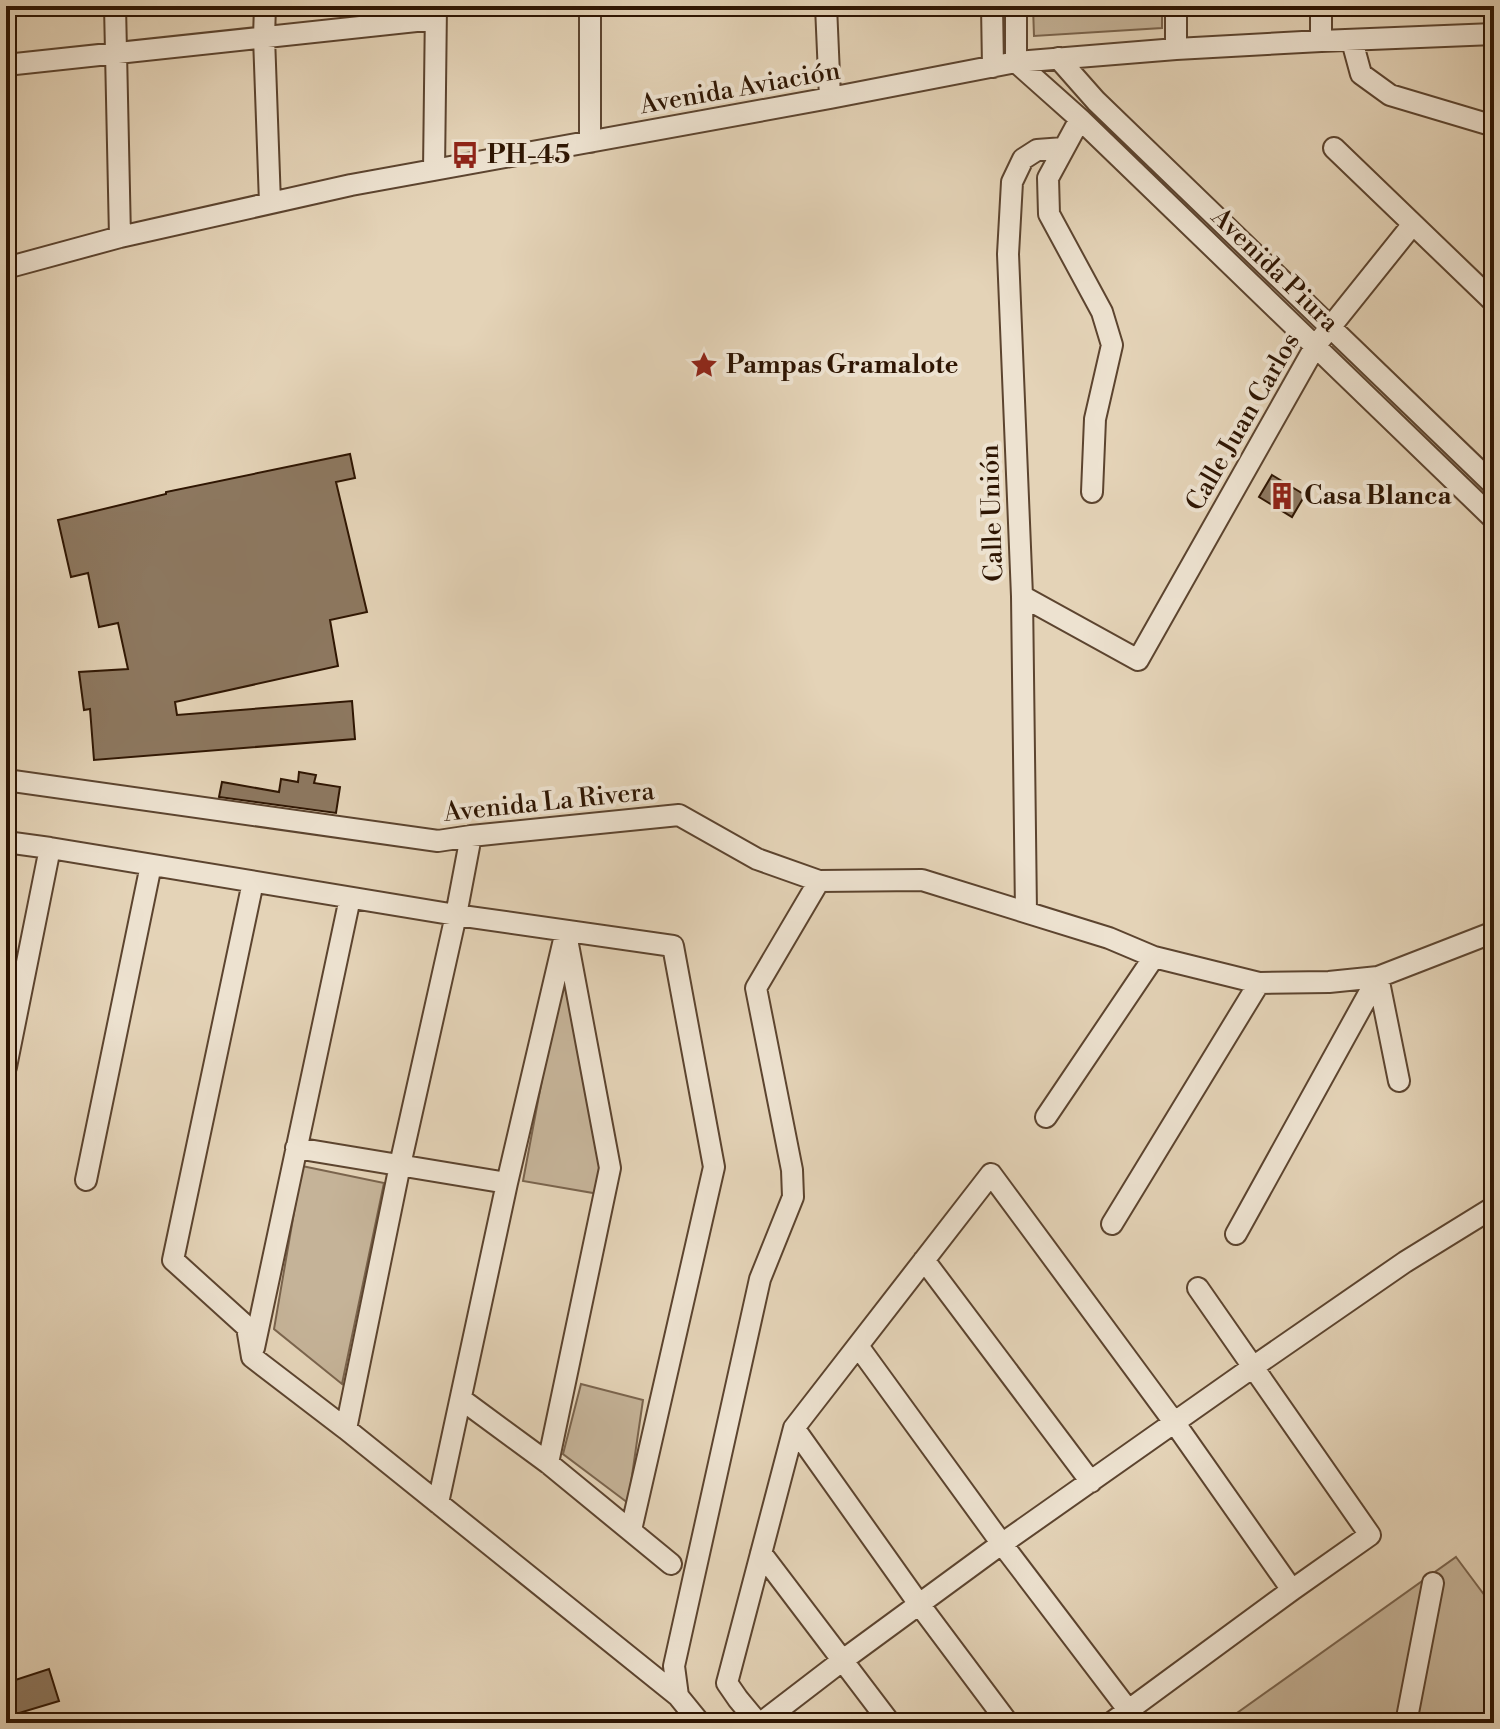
<svg xmlns="http://www.w3.org/2000/svg" width="1500" height="1729" font-family="'Libre Bodoni',serif">
<rect width="100%" height="100%" fill="#e4d3b7"/>
<filter id="stains"><feTurbulence type="fractalNoise" baseFrequency=".0025" numOctaves="4"/><feColorMatrix values="0 0 0 0 .2 0 0 0 0 .09 0 0 0 0 .02 0 0 0 .5 -.17"/></filter>
<radialGradient id="worn" r=".72"><stop offset=".6" stop-color="#630" stop-opacity="0"/><stop offset="1" stop-color="#630" stop-opacity=".3"/></radialGradient>
<!-- green -->
<path fill="#c5b398" stroke="#7a644d" stroke-width="2" d="M1033,6H1162V28L1034,36Z
M565,957L605,1171L599,1194L523,1181Z
M302,1166L384,1183L342,1384L274,1329Z
M581,1384L643,1400L628,1503L563,1454Z
M1456,1557L1494,1608V1723H1223Z"/>
<!-- building -->
<path fill="#8d7860" stroke="#2e1502" stroke-width="2" d="M350,454L355,478L336,482L367,612L330,620L338,666L175,702L177,715L352,701L355,739L94,760L90,709L84,710L79,672L128,669L118,623L99,627L88,573L71,577L58,520L166,494V492Z
M1272,475L1305,495L1292,517L1259,497Z
M299,772L316,775L314,783L340,787L336,813L219,797L222,782L279,792L281,779L298,782Z
M49,1669L59,1701L6,1717V1683Z"/>
<g fill="none" stroke-linecap="round" stroke-linejoin="round">
<!-- minor casing -->
<g stroke="#5c442f" stroke-width="24">
<path id="minor" d="M115,6L120,237
M265,6L264,37L270,203
M826,6L830,98
M992,6L993,67
M1016,6V62
M1176,6V49
M1321,6V41
M1352,41L1361,74L1390,95L1494,126
M1058,58L1096,101L1494,485
M1016,62L1080,119L1494,519
M6,65L435,19
M1080,119L1048,178L1049,214L1102,312L1112,345L1095,419L1092,492
M590,142V6
M1334,148L1494,302
M434,170L436,6
M6,268L120,237L351,185L830,98L1016,62L1176,49L1321,41L1494,34
M1022,596L1138,660L1316,345L1413,224
M6,780L438,841L471,836L679,815L757,859L819,881L922,880L1109,938L1154,957L1259,983L1329,982L1378,977L1494,932
M6,842L50,848L456,915L673,946L714,1167L631,1530
M253,882L173,1260L247,1327L252,1357L346,1429L678,1696
M1026,912L1022,596L1008,254L1012,182L1023,159L1037,150L1064,148
M1378,977L1399,1081
M6,1067L50,848
M1046,1117L1154,957
M296,1148L507,1183
M86,1180L151,865
M1112,1224L1259,983
M1236,1234L1378,977
M924,1260L1091,1482
M858,1346L1002,1544L1129,1711
M254,1348L350,898
M461,1399L548,1463L671,1564
M794,1428L919,1604L1008,1723
M346,1429L400,1165L456,915L471,836
M548,1463L610,1168L567,939
M438,1503L507,1183L566,931
M761,1553L890,1723
M700,1723L678,1696L674,1666L760,1279L793,1197L792,1170L756,988L819,881
M758,1723L738,1699L727,1683L794,1428L991,1174L1174,1422L1292,1590
M761,1723L843,1660L993,1550L1253,1367L1405,1262L1494,1207
M1111,1723L1292,1590L1370,1535L1198,1288
M1406,1723L1433,1583"/>
</g>
<!-- minor -->
<use href="#minor" stroke="#ede2d0" stroke-width="20"/>
</g>
<!-- icons -->
<defs>
<g id="bus-bare" transform="scale(2.16)"><path d="M-5-6H5V4H4V6H2V4H-2V6H-4V4H-5ZM-3.5-4V0h7V-4ZM-3.5 1.2v1.5H-2V1.2ZM2 1.2v1.5H3.5V1.2Z" fill="#8f2418" stroke="#ede2d0" stroke-width="2.5" paint-order="stroke"/></g>
<g id="sight-bare" transform="scale(2.16)"><path d="M0-6L1.8-2.2L6-1.7L2.9 1.2L3.7 5.4L0 3.3L-3.7 5.4L-2.9 1.2L-6-1.7L-1.8-2.2Z" fill="#8f2418" stroke="#ede2d0" stroke-width="2.5" paint-order="stroke"/></g>
<g id="building-bare" transform="scale(2.16)"><path d="M-4-6H4V6H1V3H-1V6H-4ZM-2.5-4.3h1.7v1.8h-1.7ZM.8-4.3h1.7v1.8H.8ZM-2.5-1h1.7V.8h-1.7ZM.8-1h1.7V.8H.8Z" fill="#8f2418" stroke="#ede2d0" stroke-width="2.5" paint-order="stroke"/></g>
</defs>
<g fill-rule="evenodd">
<use href="#bus-bare" x="465" y="155"/>
<use href="#sight-bare" x="704" y="365"/>
<use href="#building-bare" x="1282" y="496"/>
</g>
<g text-anchor="middle" dominant-baseline="central" stroke-width="8" stroke-linejoin="round" paint-order="stroke">
<!-- street labels -->
<g font-size="26" fill="#2e1502" stroke="#ede2d0">
<text transform="translate(740 88) rotate(-10)">Avenida Aviación</text>
<text transform="translate(1275 270) rotate(44)">Avenida Piura</text>
<text transform="translate(1243 422) rotate(-60)">Calle Juan Carlos</text>
<text transform="translate(992 513) rotate(-92)">Calle Unión</text>
<text transform="translate(549 802) rotate(-6)">Avenida La Rivera</text>
</g>
<!-- poi labels -->
<g font-size="26" font-weight="bold" fill="#2e1502" stroke="#ede2d0" text-anchor="start">
<text x="487" y="155">PH-45</text>
<text x="726" y="365">Pampas Gramalote</text>
<text x="1304" y="496">Casa Blanca</text>
</g>
</g>
<!-- margin -->
<rect width="1500" height="1729" fill="none" stroke="#e4d3b7" stroke-width="32"/>
<rect x="8" y="8" width="1484" height="1713" fill="none" stroke="#2e1502" stroke-width="4"/>
<rect x="16" y="16" width="1468" height="1697" fill="none" stroke="#2e1502" stroke-width="2"/>
<rect width="100%" height="100%" filter="url(#stains)"/>
<rect width="100%" height="100%" fill="url(#worn)"/>
</svg>
